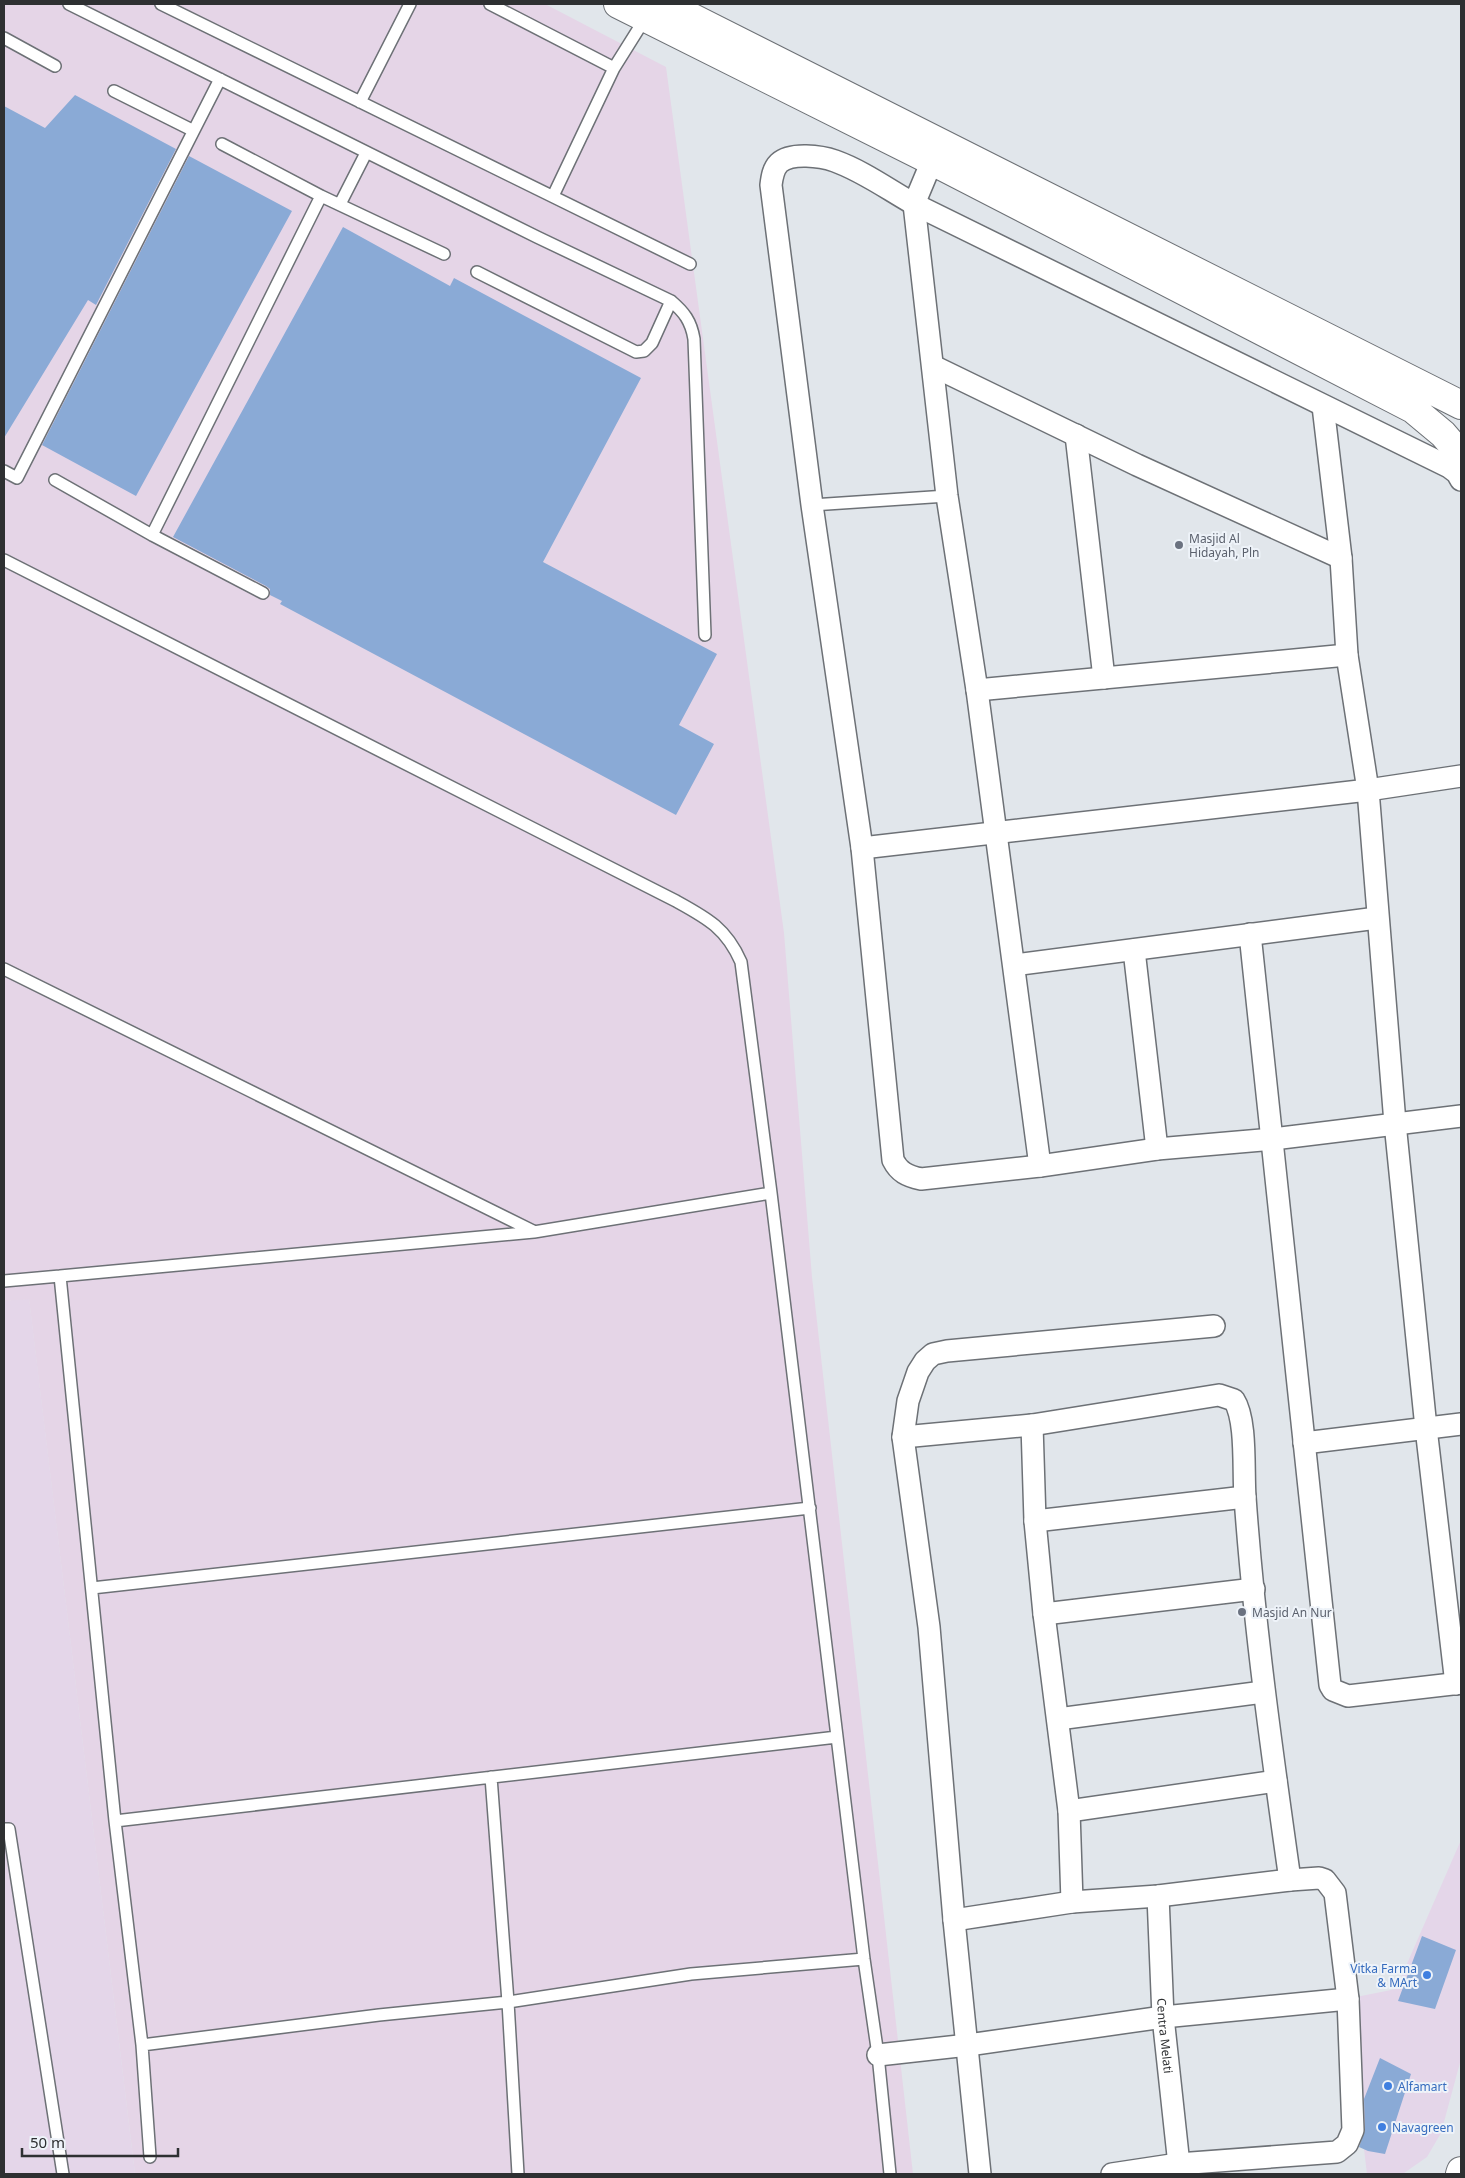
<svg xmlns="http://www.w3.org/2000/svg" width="1465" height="2178" font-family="'Noto Sans',sans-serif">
<rect width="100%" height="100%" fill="#e1e6eb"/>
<!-- commercial -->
<path fill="#e4d6e9" d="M29,1298L135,2174H4V1301Z
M1461,1840V2059L1441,2133L1427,2157L1404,2173L1367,2174L1346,1999L1396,1989Z"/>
<!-- industrial -->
<path fill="#e5d5e7" d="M4,4H545L666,67L784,933L812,1277L913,2174H135L29,1299L4,1301Z"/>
<!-- building -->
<path fill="#8aaad6" d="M75,95L176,149L96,305L88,300L4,438V106L45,128Z
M189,156L292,211L136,496L42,445Z
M343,227L450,286L454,278L641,378L543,562L717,654L679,725L714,744L676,815L280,604L282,601L270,595V589L266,586L173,537Z
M1422,1936L1456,1950L1435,2009L1398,2001Z
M1380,2058L1411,2074L1385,2154L1368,2151L1359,2147L1365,2130L1364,2099Z"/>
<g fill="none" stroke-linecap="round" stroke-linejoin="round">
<!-- lane casing -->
<g stroke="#6d7176" stroke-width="14">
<path id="lane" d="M69,4L537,237L671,301C684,312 691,321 694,339L705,635
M161,4L690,264
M490,4L614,68
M4,38L55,66
M114,91L192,130
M360,102L410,4
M321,196L444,254
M553,196L614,68L646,17
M340,204L366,153
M477,272L636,352L644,351L652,343L671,301
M4,471L17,478L220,79
M55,480L152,535L263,593
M812,505L947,496
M152,535L321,196L222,144
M4,560L676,901C707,918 726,928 741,962L771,1193L864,1959L878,2055L890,2174
M4,969L533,1231
M60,1276L534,1232L771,1193
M4,1281L60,1276L115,1821L142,2045L150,2157
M92,1588L810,1508
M491,1777L508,2002L518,2174
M115,1821L837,1737
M4,1829H9L63,2174
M142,2045L379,2015L508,2002L691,1974L864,1959"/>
</g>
<!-- street casing -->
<g stroke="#6d7176" stroke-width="24">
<g id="street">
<path d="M932,161L914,204L947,496L977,690L1040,1166"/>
<path d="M933,366L1137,465L1341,558"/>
<path d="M1323,406L1341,558L1347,655L1368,790L1395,1123L1426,1428L1456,1684"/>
<path d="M1076,435L1104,678"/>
<path d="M1461,480L1457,473L1449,467L914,204C889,190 863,171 835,161C821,156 791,152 779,163C773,169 772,177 771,185L812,505L862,848L893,1160C899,1172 907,1176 921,1179L1040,1166L1157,1149L1273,1139L1461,1116"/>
<path d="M977,690L1347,655"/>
<path d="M862,848L1368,790L1461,776"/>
<path d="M1250,934L1330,1685L1333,1690L1348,1696L1461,1683"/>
<path d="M1134,950L1157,1149"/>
<path d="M1014,965L1377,918"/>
<path d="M1032,1425L1035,1521L1044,1614L1069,1811L1072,1902"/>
<path d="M903,1437L1032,1425L1219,1395L1234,1400C1247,1420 1243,1471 1245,1497C1254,1625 1272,1753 1290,1880"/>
<path d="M1304,1443L1461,1424"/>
<path d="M1035,1521L1245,1497"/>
<path d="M1044,1614L1254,1589"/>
<path d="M1058,1719L1263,1692"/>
<path d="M1069,1811L1276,1781"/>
<path id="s1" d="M1158,1896L1163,2017L1180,2174"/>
<path d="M954,1920L1072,1902L1158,1896L1290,1880L1319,1878L1325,1880L1335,1893L1348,1999L1353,2130L1347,2144L1337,2152L1178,2164L1112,2174"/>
<path d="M878,2055L968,2045L1163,2017L1348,1999"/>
<path d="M980,2174L954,1920L929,1627L903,1437L908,1401L918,1372L925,1361L933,1354L947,1351L1214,1326"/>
</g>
</g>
<!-- secondary casing -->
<g stroke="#6d7176" stroke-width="30">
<path id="secondary" d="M618,4L932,161L1413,409L1443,434L1461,455
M665,4L1461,405
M1460,2174L1461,2171"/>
</g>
<!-- lane -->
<use href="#lane" stroke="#fff" stroke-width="11"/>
<!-- street -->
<use href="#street" stroke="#fff" stroke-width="21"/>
<!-- secondary -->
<use href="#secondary" stroke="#fff" stroke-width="28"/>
</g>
<!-- markers -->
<g fill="#6b7280" stroke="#eef3f9" stroke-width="2">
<circle cx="1179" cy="545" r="5"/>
<circle cx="1242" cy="1612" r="5"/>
</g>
<g fill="#3f7fe0" stroke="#eef3f9" stroke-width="2">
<circle cx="1427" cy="1975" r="5"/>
<circle cx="1388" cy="2086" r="5"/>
<circle cx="1382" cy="2127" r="5"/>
</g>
<g text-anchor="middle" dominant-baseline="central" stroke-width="4" stroke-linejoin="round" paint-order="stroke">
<!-- worship labels -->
<g font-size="12" fill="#5b616d" stroke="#eef3f9" text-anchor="start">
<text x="1189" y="538">Masjid Al<tspan x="1189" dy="14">Hidayah, Pln</tspan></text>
<text x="1252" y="1612">Masjid An Nur</text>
</g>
<!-- shop labels -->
<g font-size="12" fill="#366cbe" stroke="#eef3f9" text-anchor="start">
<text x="1417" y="1968" text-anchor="end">Vitka Farma<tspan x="1417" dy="14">&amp; MArt</tspan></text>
<text x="1398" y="2086">Alfamart</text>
<text x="1392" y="2127">Navagreen</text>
</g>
<!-- street labels -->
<g font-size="12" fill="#2e3032" stroke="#eef3f9">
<text stroke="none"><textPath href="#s1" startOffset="140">Centra Melati</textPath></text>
</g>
</g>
<!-- border -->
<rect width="1465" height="2178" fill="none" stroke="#2e3032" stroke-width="10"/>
<!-- scale -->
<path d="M22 2148v8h156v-8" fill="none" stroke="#2e3032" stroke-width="2.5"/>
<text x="30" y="2148" font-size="15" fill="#2e3032" stroke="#eef3f9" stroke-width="4" paint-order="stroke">50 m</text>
</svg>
